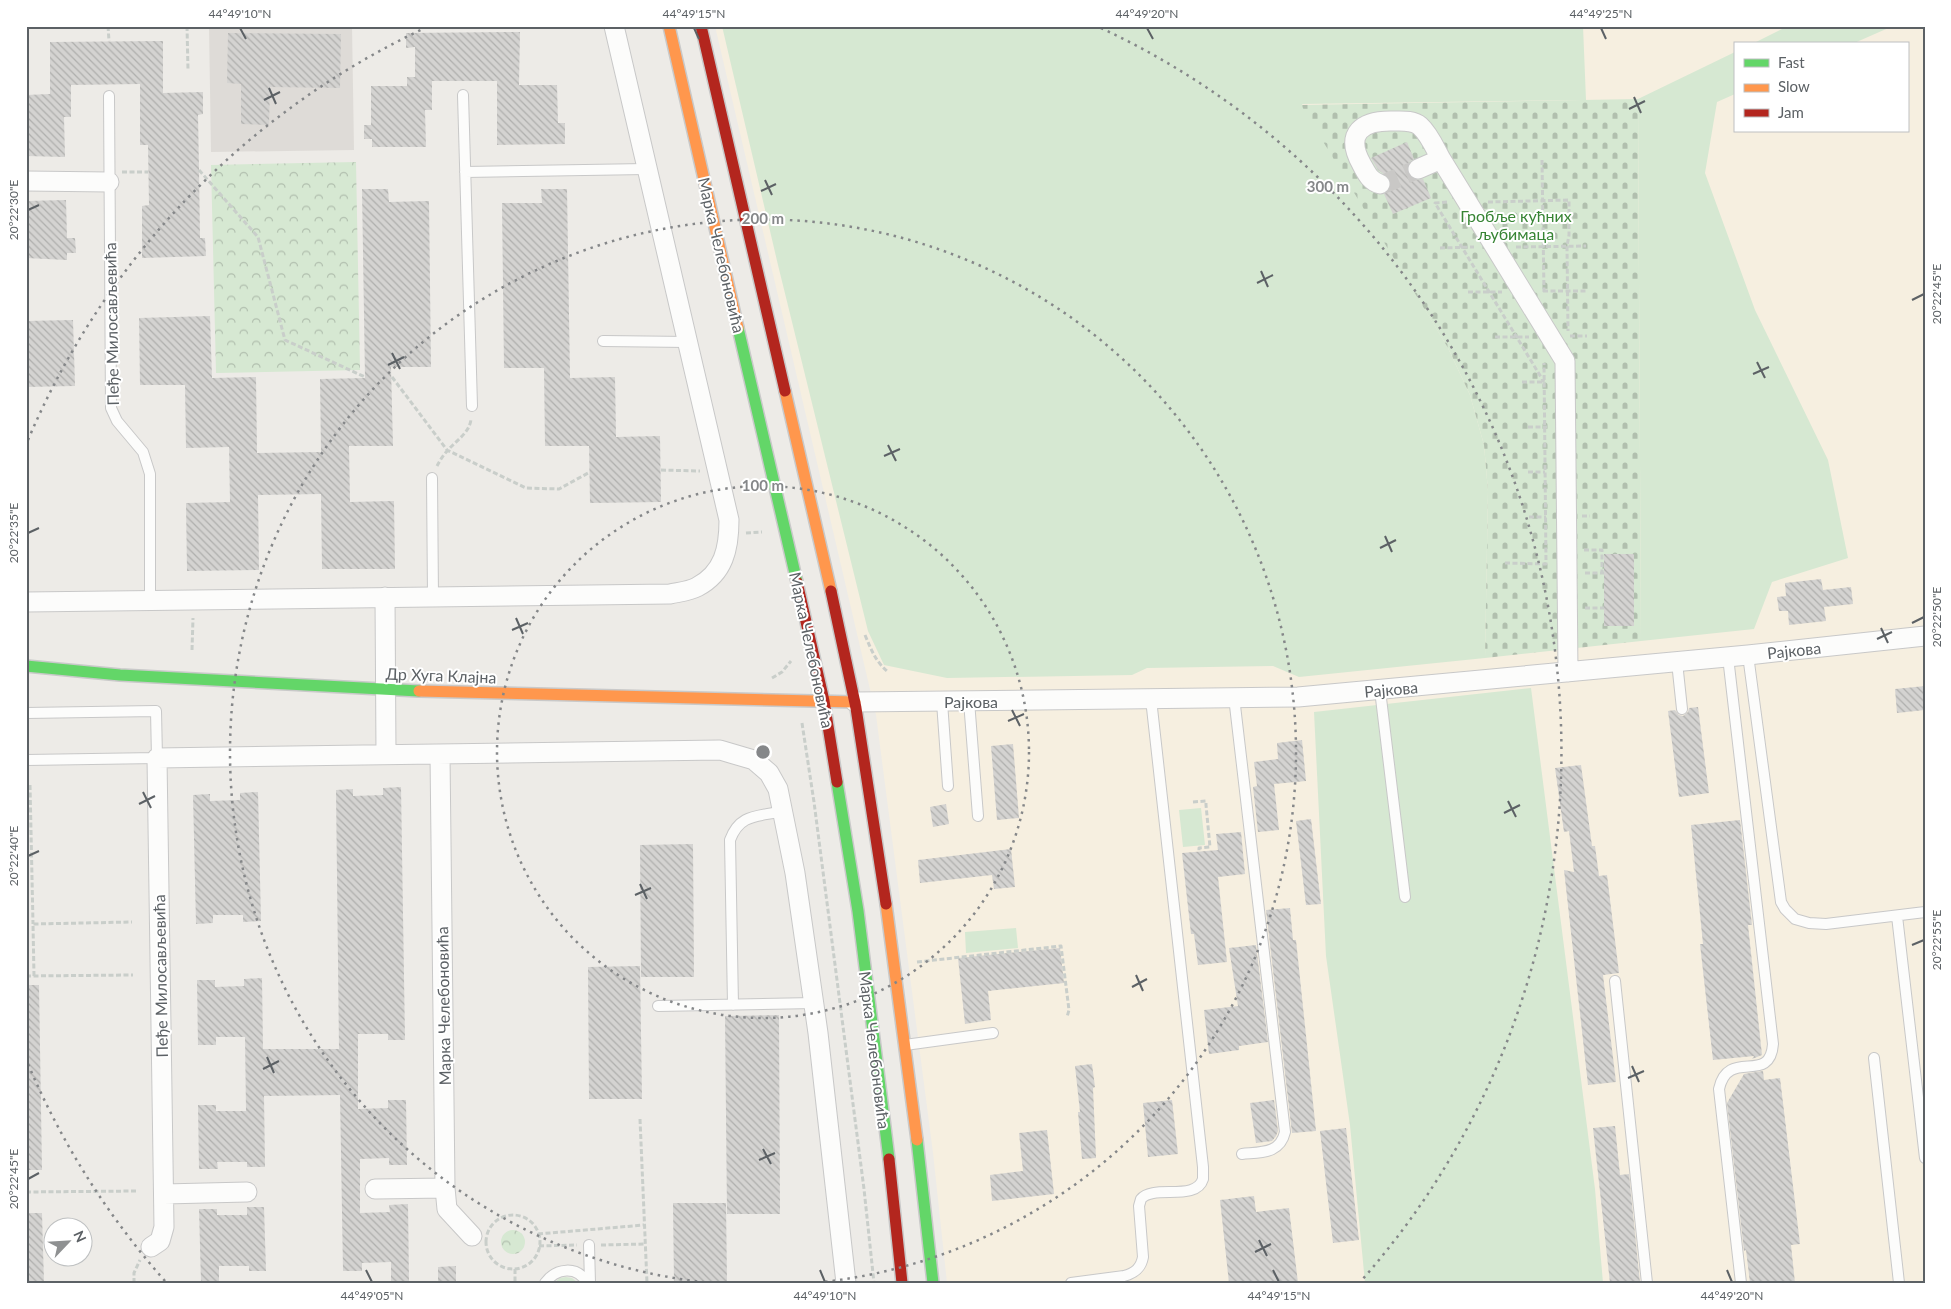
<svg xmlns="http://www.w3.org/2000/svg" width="1951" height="1309" font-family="Lato,sans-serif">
<defs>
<pattern id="forest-crowns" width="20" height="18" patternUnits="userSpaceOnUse" patternTransform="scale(1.25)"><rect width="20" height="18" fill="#d6e8d2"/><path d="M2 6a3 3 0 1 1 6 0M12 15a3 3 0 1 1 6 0" fill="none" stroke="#b1bfae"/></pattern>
<pattern id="cemetery-stones" width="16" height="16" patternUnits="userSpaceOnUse" patternTransform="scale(1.25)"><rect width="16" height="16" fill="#d6e8d2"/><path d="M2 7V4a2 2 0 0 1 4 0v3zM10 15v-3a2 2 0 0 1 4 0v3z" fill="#b1bfae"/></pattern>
<pattern id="building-back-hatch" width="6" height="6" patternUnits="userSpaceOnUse" patternTransform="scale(1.25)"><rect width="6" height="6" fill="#d4d3d1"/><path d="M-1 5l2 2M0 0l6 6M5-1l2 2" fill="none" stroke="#afafad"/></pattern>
</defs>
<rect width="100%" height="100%" fill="#edebe7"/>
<!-- commercial -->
<path fill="#f6efe0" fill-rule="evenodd" d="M715,26H1925V1283H947L933,1153L876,715ZM1735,44H1907V131H1735Z"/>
<!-- education -->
<path fill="#dedbd7" d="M209,26H352L354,150L211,152Z"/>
<!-- grass -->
<path fill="#d6e8d2" d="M722,26H1583L1586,100L1302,104L1448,348L1470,395L1484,445L1488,491L1485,658L1299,677L1273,666L1147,668L1132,675L947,678L884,665L868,631L778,265Z
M1788,26H1893L1852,44H1752Z
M1735,52V94L1717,102L1705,173L1755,310L1828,460L1848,558L1772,582L1754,629L1641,641L1638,99Z
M1531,688L1595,1189L1603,1283H1365L1350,1125L1326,956L1314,712Z
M1201,808L1205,845L1183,847L1179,810Z
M1016,928L1018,948L966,953L965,932Z
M566,1277L572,1278L578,1283H554L560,1278Z"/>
<!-- forest -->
<path fill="url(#forest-crowns)" d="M356,162L360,370L216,373L211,165Z
M501 1242a12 12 0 1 1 24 0a12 12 0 1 1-24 0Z"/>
<!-- cemetery -->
<path fill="url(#cemetery-stones)" d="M1638,99L1641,641L1485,658L1488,491L1484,445L1470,395L1448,348L1301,105Z"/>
<!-- building -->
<path fill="url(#building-back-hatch)" d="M520,32L519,85H557L558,123H565V144L497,145V81H432V110H425L426,147H372V139H364V125H371V86H407V77H415V47L406,48V33Z
M228,33L341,34L340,88L270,87L269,125L241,124V84L227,83Z
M163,41V93L203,92V114L198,115L199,170L200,238H205L206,256L142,258V206L149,205L148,145H140V84L71,85V117H64L65,157L26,156V95L50,94V42Z
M1407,142L1414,159L1409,162L1407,167L1408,174L1416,180L1423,179L1431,198L1393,214L1384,194L1390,188L1391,182L1388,177L1378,170L1371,158Z
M362,189H388L389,202L429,201L431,367H391L393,446H349L350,502L394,501L395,569H322L321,494L258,495L259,570L187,571L186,503L230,502L229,447L186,448L185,385H140L139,318L210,316L212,378L256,377L257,453L321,452L320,379L365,378Z
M541,189H567L570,378L615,377L616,437L660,436L661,502L590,503L589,446H545L544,368H504L502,203H542Z
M66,200L67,238H75L76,253H67V260L26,258V201Z
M73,320L75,386L26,387V321Z
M1604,554H1634V626H1604Z
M1821,579L1823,590L1851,587L1853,604L1824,607L1826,621L1789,625L1788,611H1779L1777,597L1786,596L1785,583Z
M1925,686V710L1897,713L1895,689Z
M1698,707L1709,793L1679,797L1668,711L1675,710L1679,715L1683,716L1688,712L1689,708Z
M1302,740L1306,781L1274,784L1279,830L1258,832L1253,787L1257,786L1254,762L1278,759L1277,743Z
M1013,744L1019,818L997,820L991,746Z
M1581,765L1592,846H1595L1599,876L1607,875L1619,973L1603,975L1616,1082L1588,1085L1564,870L1574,872L1569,831L1564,832L1555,768Z
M401,787L405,1040H388V1034H358V1109L388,1108V1100H406L407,1165H389V1158L360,1159V1213L390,1212L389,1205L408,1204L409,1283H391V1262L362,1263V1271H343L340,1095L264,1096L265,1167H247V1162H217L218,1169H199L198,1105H216V1111H246L245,1037H216V1045H198L197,980H215V987L244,986V979L262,978L263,1049H339L336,790L353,789V796L383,795V788Z
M258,792L261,921L243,922V915H213V923L196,924L193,795L210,794V801L240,800V793Z
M946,804L949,824L933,827L930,807Z
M1311,819L1321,904L1306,905L1296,821Z
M1740,820L1752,925H1748L1762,1055L1752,1059L1754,1056L1713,1060L1700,944H1703L1691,825Z
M1241,832L1245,874L1218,877L1227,962L1198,965L1194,934H1191L1182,853L1218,850L1216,834Z
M693,844L694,977H641L640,845Z
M1011,849L1015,887L994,889L992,875L920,883L918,860Z
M1290,908L1293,940H1296L1316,1131L1292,1133L1266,910Z
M1256,945L1268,1042L1239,1046V1050L1209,1054L1204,1010L1238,1006L1229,948Z
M1060,948L1064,983L988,991L991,1020L965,1024L958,958Z
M640,966L642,1099H589L588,967Z
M26,985H39L42,1170H26Z
M779,1015L780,1214H727L725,1016Z
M1092,1064L1095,1087L1093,1088L1096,1158L1082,1159L1078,1112H1080L1075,1066Z
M1763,1071L1764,1080L1780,1078L1800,1244L1791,1245L1795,1283H1750L1746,1250L1744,1251L1727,1103L1744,1074Z
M1172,1100L1178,1154L1148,1157L1143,1103Z
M1274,1100L1278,1131L1276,1136L1272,1141L1256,1143L1250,1103Z
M1615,1126L1620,1175L1629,1174L1640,1283H1610L1593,1128Z
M1346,1128L1359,1240L1333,1243L1320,1131Z
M1047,1130L1054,1194L992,1201L990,1175L1023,1171L1019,1133Z
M1254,1196L1256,1212L1289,1208L1298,1283H1229L1220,1200Z
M673,1203H726L727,1283H674Z
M247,1207H264L266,1271H249V1266H219V1283H201L199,1209H217V1215H247Z
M26,1213H42L44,1283H26Z
M456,1266V1283H438V1267Z"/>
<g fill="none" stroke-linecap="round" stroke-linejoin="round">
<!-- street-tunnel -->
<path stroke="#c9c8c6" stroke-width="19" stroke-dasharray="19 9" stroke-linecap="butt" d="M1380,184H1384L1418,169"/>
<!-- lane casing -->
<g stroke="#c8c8c8" stroke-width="12">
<path id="lane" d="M463,95L472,406
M109,96L111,408L117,421L143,452L150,474V600
M465,172L646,169
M603,341L688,342
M432,478L433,597
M1748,655L1781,902L1785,909L1795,919L1809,923L1826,924L1925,912
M1728,657L1773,1044C1770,1086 1728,1047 1719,1089L1741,1283
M1677,662L1682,709
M1380,690L1405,897
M1234,697L1285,1132C1280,1154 1261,1152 1242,1154
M969,701L978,816
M942,702L948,786
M26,713L156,711L157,758L26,760
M1897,916L1925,1158
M1615,981L1647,1283
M733,1005L730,840C740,813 758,817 783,811
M658,1006L814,1003
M905,1045L993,1033
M1874,1058L1899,1283
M589,1245L590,1283
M545,1283C556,1268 577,1265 587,1283
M1071,1283L1124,1276C1135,1273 1141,1268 1143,1257L1139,1206L1141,1199C1153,1184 1196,1202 1203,1179C1203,1176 1203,1170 1203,1167L1151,699"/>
</g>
<!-- street casing -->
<g stroke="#c8c8c8" stroke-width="21">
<path id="street" d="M1441,159L1565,361L1568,672
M26,181L109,182
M1380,184C1370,181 1367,174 1362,165C1344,133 1362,120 1394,121C1402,121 1413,120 1420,126C1429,134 1435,148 1441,159L1418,169
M385,597L386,754
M26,602L670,594C679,592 690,591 697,587C724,573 729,548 729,520L614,26
M855,702L1298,697L1748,655L1925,636
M445,1188L447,1209L472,1236
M375,1189L445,1188L440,755
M164,1194L247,1192
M151,1247L160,1241L164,1227L157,758L720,750L754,760L769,773L778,789L795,873L818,1033L846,1283"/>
</g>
<!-- fast casing -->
<g stroke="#c9c9c9" stroke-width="14">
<path id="fast" d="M738,328L797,582
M26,666L120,675L419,691
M837,782L858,911L889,1159
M917,1140L933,1283"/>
</g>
<!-- slow casing -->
<g stroke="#c9c9c9" stroke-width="14">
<path id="slow" d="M669,26L738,328
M785,391L831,591
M419,691L855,702
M886,904L917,1140"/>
</g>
<!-- jam casing -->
<g stroke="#c9c9c9" stroke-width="14">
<path id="jam" d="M701,26L785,391
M797,582L824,701L837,782
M831,591L856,708L886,904
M889,1159L902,1283"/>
</g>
<!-- path -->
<path stroke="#c9ceca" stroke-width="3" stroke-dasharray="5 2.5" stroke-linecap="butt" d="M108,26L109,41
M187,26L188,70
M1542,160L1544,292
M199,170L258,237L285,340L365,377
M122,172H148
M1447,202L1435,203L1544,382
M1488,202L1569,200V235L1567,246L1568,331
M1516,247L1586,246
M1440,248L1474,247
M1543,291H1586
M1468,292H1502
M1570,336H1587
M1495,337H1529
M392,377L447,450L526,488L559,489L590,472
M1522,382H1544
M1528,427H1547
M437,466C440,460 444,454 449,449C457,440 470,432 471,419
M661,470L700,471
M1528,472H1545
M1582,516H1590
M1529,517H1546
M746,533L762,532
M1584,550H1602V573
M1505,563L1546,564L1544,363
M1585,573H1604
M1585,608H1604
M865,635C871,649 875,661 888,672
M192,650L193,618
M772,678L782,672L791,661
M802,723L814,802L864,1189L874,1283
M30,785L33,924
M1193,802L1206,801V805L1210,847L1199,848V852
M917,962L1061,946L1069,1010L1067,1017
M26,976L133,975
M34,976L33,924L132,922
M640,1119L647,1283
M26,1192L136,1191
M486 1242a27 27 0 1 1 54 0a27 27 0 1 1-54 0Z
M538,1234L644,1225
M601,1245L645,1244
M539,1246L577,1245
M515,1269V1283
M134,1283V1273L140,1260"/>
<!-- lane -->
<use href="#lane" stroke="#fcfcfb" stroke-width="10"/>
<!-- street -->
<use href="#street" stroke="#fcfcfb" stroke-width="19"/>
<!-- fast -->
<use href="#fast" stroke="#63d668" stroke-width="11"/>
<!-- slow -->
<use href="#slow" stroke="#ff974d" stroke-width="11"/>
<!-- jam -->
<use href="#jam" stroke="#b3261e" stroke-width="11"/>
</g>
<!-- ticks -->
<path fill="none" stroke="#5c6165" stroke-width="2" d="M240,28L246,39M694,28L699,39M1147,28L1153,39M1601,28L1606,39M269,88L276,104M1634,97L1641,113M264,100L280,92M1629,109L1645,101M765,180L772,195M761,191L776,184M28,210L39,205M1261,271L1268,287M1257,283L1273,275M1912,300L1924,294M392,353L400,369M1757,362L1765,378M388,365L404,357M1753,374L1769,367M888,445L896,461M884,456L900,449M28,533L39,528M1385,536L1392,552M1380,548L1396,540M516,618L523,634M1912,623L1924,617M1881,628L1888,643M512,630L528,623M1877,639L1892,632M1012,710L1020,726M1008,721L1024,714M143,792L151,808M1508,801L1516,817M139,804L155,796M1504,813L1520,805M28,856L39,851M640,884L647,899M635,895L651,888M1912,945L1924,940M1136,975L1143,991M1132,987L1147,979M267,1057L274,1073M1632,1066L1639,1082M263,1069L279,1061M1628,1078L1644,1071M763,1149L771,1164M759,1160L775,1153M28,1179L39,1173M1259,1240L1267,1256M1255,1252L1271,1244M366,1270L372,1282M820,1270L825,1282M1273,1270L1279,1282M1727,1270L1732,1282"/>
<!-- distance rings -->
<g fill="none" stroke="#858789" stroke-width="2.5" stroke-dasharray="2.5 5">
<circle cx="763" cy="752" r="266"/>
<path d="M712 1283A533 533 0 1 1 814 1283"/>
<path d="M165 1281A799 799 0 0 1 28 1064M28 440A799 799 0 0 1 425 28M1101 28A799 799 0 0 1 1361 1281"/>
</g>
<g text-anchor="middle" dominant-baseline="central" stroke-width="4" stroke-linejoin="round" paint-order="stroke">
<!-- park labels -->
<g font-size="16" fill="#378434" stroke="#fff">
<text x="1516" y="215">Гробље кућних<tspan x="1516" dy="18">љубимаца</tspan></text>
</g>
<!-- street labels -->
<g font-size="16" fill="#5c6165" stroke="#fff">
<text transform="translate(722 255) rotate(77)">Марка Челебоновића</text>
<text transform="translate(111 324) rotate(-91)">Пеђе Милосављевића</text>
<text transform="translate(812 650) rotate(78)">Марка Челебоновића</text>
<text transform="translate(1794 650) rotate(-6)">Рајкова</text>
<text transform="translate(441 675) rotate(2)">Др Хуга Клајна</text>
<text transform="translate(1391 689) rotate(-5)">Рајкова</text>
<text x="971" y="701">Рајкова</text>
<text transform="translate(160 976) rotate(-91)">Пеђе Милосављевића</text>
<text transform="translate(443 1006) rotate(-91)">Марка Челебоновића</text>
<text transform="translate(875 1050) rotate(83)">Марка Челебоновића</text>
</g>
</g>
<circle cx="763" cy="752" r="8" fill="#858789" stroke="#fff" stroke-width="2.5"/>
<g font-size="15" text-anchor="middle" font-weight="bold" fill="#858789" stroke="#fff" stroke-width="4" stroke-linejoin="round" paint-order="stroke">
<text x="1328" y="192">300 m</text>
<text x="763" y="224">200 m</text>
<text x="763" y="491">100 m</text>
</g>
<!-- border -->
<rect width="1951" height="1309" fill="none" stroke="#ffffff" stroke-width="55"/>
<!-- legend -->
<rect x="1734" y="42" width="175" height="90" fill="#ffffff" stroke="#bec0c1"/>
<rect x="1744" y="59" width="25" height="8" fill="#63d668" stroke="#bec0c1"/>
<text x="1778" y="68" font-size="15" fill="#5c6165">Fast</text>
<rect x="1744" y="84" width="25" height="8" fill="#ff974d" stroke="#bec0c1"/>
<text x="1778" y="92" font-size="15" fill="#5c6165">Slow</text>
<rect x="1744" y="109" width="25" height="8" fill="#b3261e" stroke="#bec0c1"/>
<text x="1778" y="118" font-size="15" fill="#5c6165">Jam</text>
<!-- north arrow -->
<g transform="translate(68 1242) rotate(65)"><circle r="24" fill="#ffffff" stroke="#bec0c1"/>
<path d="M0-4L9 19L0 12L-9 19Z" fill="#8f9192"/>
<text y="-8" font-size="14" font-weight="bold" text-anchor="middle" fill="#5c6165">N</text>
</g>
<rect x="28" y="28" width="1896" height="1254" fill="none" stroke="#5c6165" stroke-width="2"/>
<g font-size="12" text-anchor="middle" fill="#5c6165">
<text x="240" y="18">44°49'10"N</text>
<text x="694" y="18">44°49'15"N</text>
<text x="1147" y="18">44°49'20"N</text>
<text x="1601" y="18">44°49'25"N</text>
<text transform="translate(14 210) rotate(-90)" y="4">20°22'30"E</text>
<text transform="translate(1937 294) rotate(-90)" y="4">20°22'45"E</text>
<text transform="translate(14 533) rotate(-90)" y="4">20°22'35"E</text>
<text transform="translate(1937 617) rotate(-90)" y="4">20°22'50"E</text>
<text transform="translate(14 856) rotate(-90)" y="4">20°22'40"E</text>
<text transform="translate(1937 940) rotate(-90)" y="4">20°22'55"E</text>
<text transform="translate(14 1179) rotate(-90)" y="4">20°22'45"E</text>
<text x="372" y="1300">44°49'05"N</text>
<text x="825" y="1300">44°49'10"N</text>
<text x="1279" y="1300">44°49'15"N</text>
<text x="1732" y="1300">44°49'20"N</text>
</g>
</svg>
